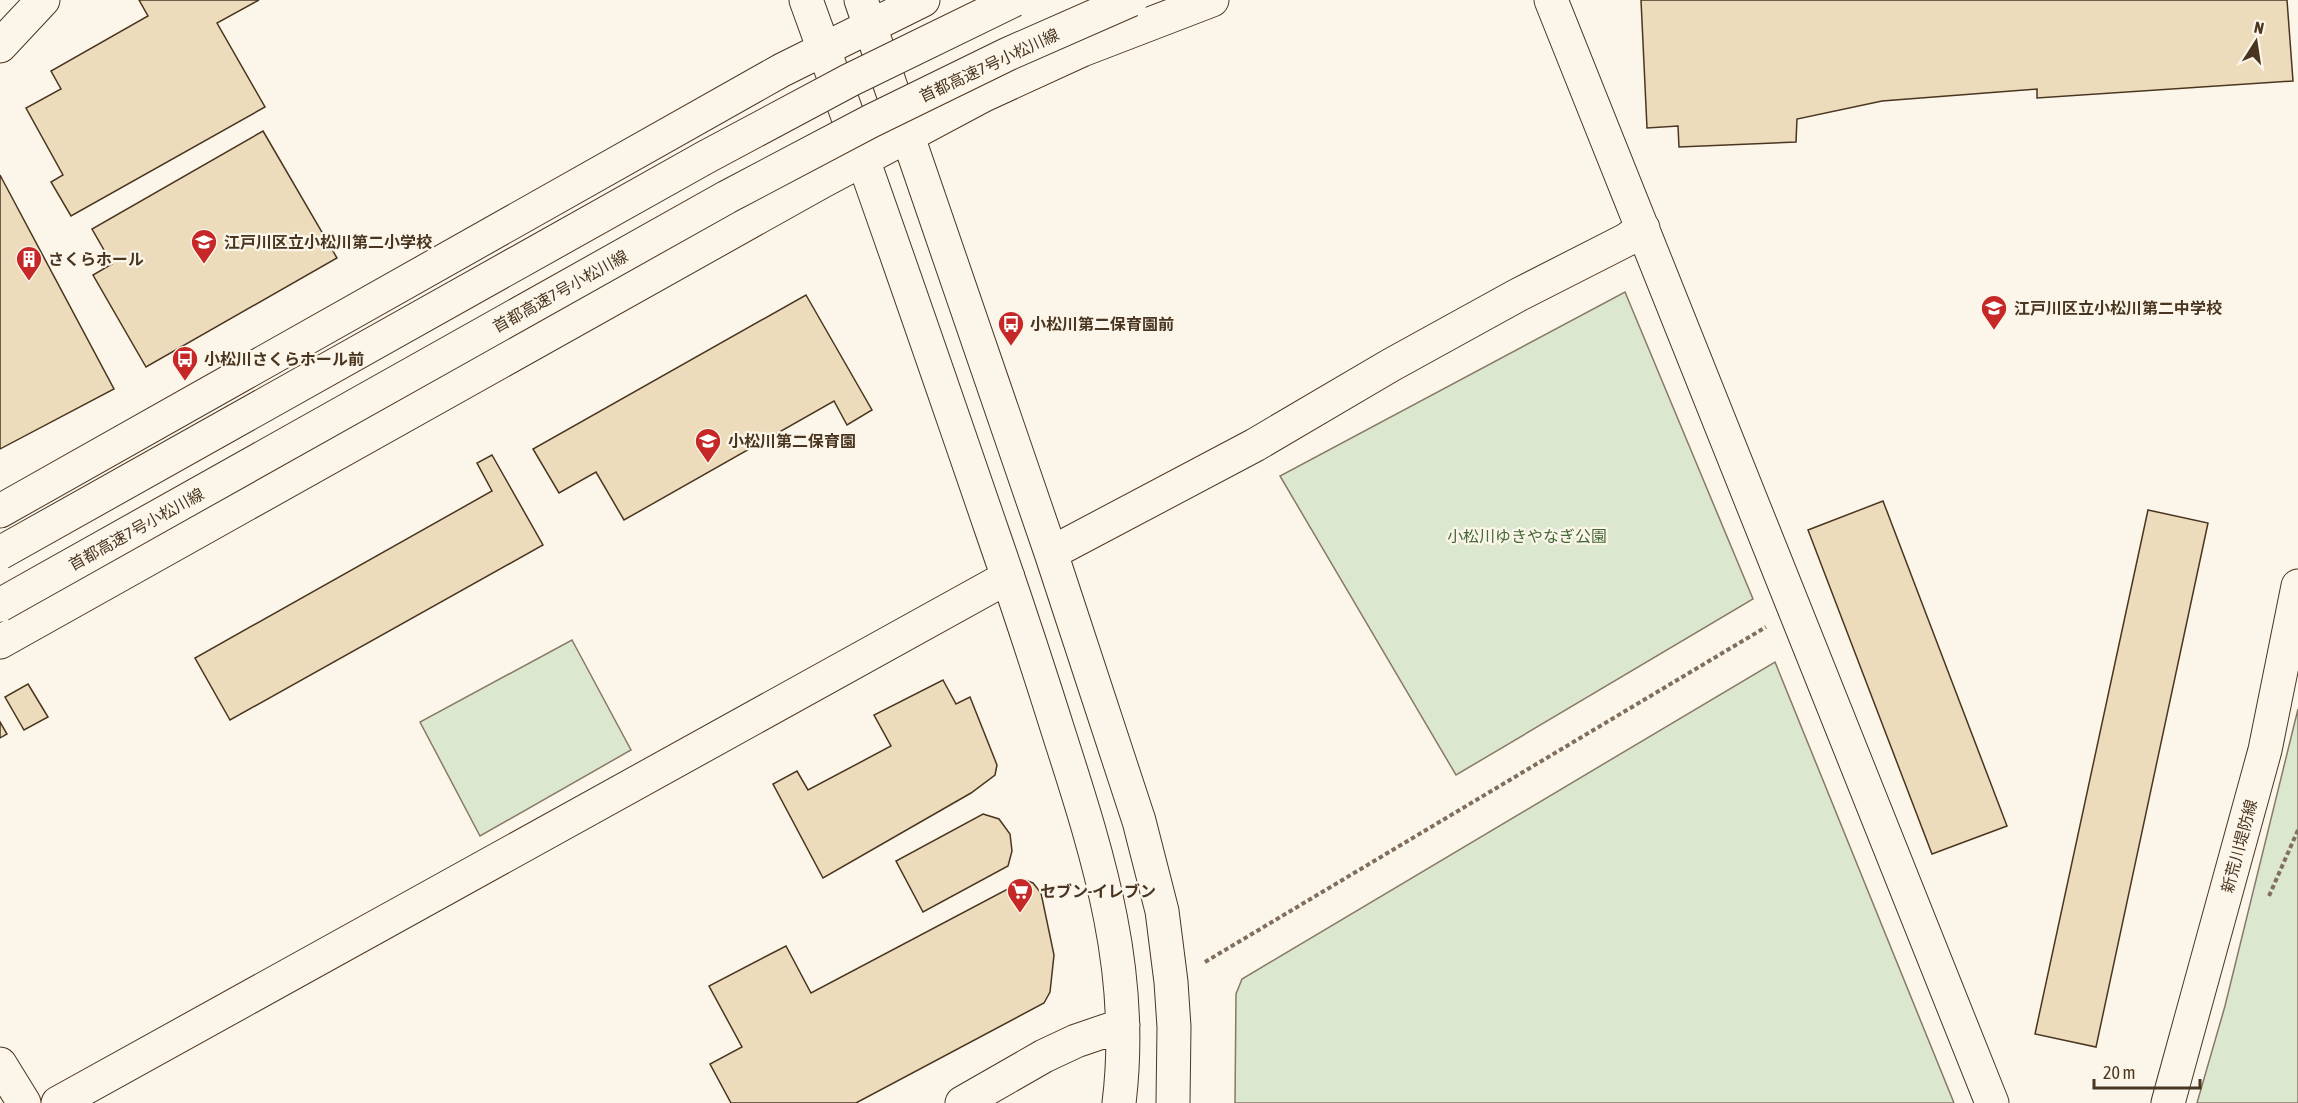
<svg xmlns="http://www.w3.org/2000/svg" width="2298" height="1103" font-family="'Asap Condensed','Noto Sans JP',sans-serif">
<rect width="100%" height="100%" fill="#fbf6e9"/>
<!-- green -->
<path fill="#dce7d0" stroke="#887966" stroke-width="1.5" d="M1625,292L1753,599L1456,775L1280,476Z
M572,640L631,750L480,836L420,722Z
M1775,662L1954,1103H1235L1236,994L1242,979Z
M2298,709V1103H2197L2225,1006Z"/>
<!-- building -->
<path fill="#ecdcbc" stroke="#4a3520" stroke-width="1.5" d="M139,0H259L217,23L265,107L71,216L51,182L63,175L26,108L61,89L51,71L148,16Z
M1641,0H2287L2293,81L2037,98V89L1882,101L1797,119L1796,142L1679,147L1678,126L1647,128Z
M263,131L337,258L146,367L93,275L112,264L92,229Z
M0,175L114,389L0,449Z
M806,295L872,410L847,425L834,401L624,520L596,472L559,493L533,449Z
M492,455L543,545L230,720L195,658L492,491L477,463Z
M1883,501L2007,826L1932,854L1808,530Z
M2148,510L2208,523L2096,1047L2035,1034Z
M943,680L956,704L970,697L997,765L995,775L971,793L823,878L773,784L797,771L808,790L891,746L874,715Z
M28,684L48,717L24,730L5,697Z
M0,722L7,734L0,738Z
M983,814L999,819L1010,834L1012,851L1008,866L923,912L896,861Z
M1025,880L1033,883L1041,893L1054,955L1050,992L1044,1003L856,1103H731L710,1064L742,1047L709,986L786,946L811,993Z"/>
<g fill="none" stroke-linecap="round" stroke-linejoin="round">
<!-- minor casing -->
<g stroke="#4a3520" stroke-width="35">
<path id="minor" d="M806,0C870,176 931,353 992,531C1016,600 1039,670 1061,740C1100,861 1135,974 1119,1103
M861,0L1051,553L1139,821L1162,911L1171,982L1174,1027L1173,1103
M1551,0L1992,1103
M0,46L43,0
M0,511L782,70L923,0
M1051,553L1255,445L1391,365L1518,295L1626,240L1643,228
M0,642L821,182L984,95L1082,50L1212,0
M0,1064L24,1103
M58,1103L1008,577
M962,1103L1044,1056L1076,1041L1123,1025
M2168,1103L2265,750L2298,586"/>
</g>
<!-- path -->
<path stroke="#7f6f5c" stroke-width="4" stroke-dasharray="4.5 3" stroke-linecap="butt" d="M2269,896L2298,830
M1205,962L1766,627"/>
<!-- minor -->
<use href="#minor" stroke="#fbf6e9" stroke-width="33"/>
<!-- highway-bridge casing -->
<g stroke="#4a3520" stroke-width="35" stroke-linecap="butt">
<path id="highway-bridge" d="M0,553L706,157L850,80L1014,0
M0,605L727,197L871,121L1008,54L1131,0"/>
</g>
<!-- highway-bridge -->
<use href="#highway-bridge" stroke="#fbf6e9" stroke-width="33"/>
</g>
<!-- icons -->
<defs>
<g id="school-pin" transform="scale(1.35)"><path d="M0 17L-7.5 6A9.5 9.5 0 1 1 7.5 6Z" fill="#c62828" stroke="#fbf6e9"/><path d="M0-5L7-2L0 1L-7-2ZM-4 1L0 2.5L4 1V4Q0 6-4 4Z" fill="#fff"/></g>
<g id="building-pin" transform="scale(1.35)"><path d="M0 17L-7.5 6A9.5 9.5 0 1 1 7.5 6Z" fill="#c62828" stroke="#fbf6e9"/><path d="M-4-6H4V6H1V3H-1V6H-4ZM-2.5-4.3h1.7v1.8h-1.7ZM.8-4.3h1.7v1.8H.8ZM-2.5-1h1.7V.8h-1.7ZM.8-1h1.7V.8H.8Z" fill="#fff"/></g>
<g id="bus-pin" transform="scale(1.35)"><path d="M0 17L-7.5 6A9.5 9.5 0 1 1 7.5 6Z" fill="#c62828" stroke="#fbf6e9"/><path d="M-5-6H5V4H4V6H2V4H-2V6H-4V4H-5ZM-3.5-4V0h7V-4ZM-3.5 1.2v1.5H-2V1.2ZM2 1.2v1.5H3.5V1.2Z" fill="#fff"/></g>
<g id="supermarket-pin" transform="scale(1.35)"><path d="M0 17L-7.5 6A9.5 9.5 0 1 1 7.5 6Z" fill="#c62828" stroke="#fbf6e9"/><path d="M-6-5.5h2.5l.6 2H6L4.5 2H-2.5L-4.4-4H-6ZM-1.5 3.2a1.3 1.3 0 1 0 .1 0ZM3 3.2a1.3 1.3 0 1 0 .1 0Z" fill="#fff"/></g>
</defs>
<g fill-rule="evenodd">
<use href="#school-pin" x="204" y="242"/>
<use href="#building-pin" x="29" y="259"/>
<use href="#school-pin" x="1994" y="308"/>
<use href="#bus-pin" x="1011" y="324"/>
<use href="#bus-pin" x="185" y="359"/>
<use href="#school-pin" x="708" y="441"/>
<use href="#supermarket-pin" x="1020" y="891"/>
</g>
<g text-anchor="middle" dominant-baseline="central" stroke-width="4.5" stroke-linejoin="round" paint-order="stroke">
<!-- street labels -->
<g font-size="16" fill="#4a3520" stroke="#fbf6e9">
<text transform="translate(989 65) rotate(-25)">首都高速7号小松川線</text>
<text transform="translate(560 291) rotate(-29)">首都高速7号小松川線</text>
<text transform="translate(136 529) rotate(-29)">首都高速7号小松川線</text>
<text transform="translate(2239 846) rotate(-75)">新荒川堤防線</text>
</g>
<!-- poi labels -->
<g font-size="16" font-weight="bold" fill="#4a3520" stroke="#fbf6e9" text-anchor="start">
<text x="224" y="242">江戸川区立小松川第二小学校</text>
<text x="48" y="259">さくらホール</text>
<text x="2014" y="308">江戸川区立小松川第二中学校</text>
<text x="1030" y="324">小松川第二保育園前</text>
<text x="204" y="359">小松川さくらホール前</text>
<text x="728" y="441">小松川第二保育園</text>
<text x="1040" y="891">セブン-イレブン</text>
</g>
<!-- park labels -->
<g font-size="16" fill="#436837" stroke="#fbf6e9">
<text x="1527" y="536">小松川ゆきやなぎ公園</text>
</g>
</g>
<!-- north arrow -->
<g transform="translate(2256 42) rotate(12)" stroke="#fbf6e9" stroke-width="4.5" paint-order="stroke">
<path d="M0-4.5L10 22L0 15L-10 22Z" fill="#4a3520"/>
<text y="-9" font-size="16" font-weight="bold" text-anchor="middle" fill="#4a3520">N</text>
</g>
<!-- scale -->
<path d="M2094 1079v9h106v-9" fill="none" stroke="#4a3520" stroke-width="3"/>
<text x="2103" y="1079" font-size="18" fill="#4a3520" stroke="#fbf6e9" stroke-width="4.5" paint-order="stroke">20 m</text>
</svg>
